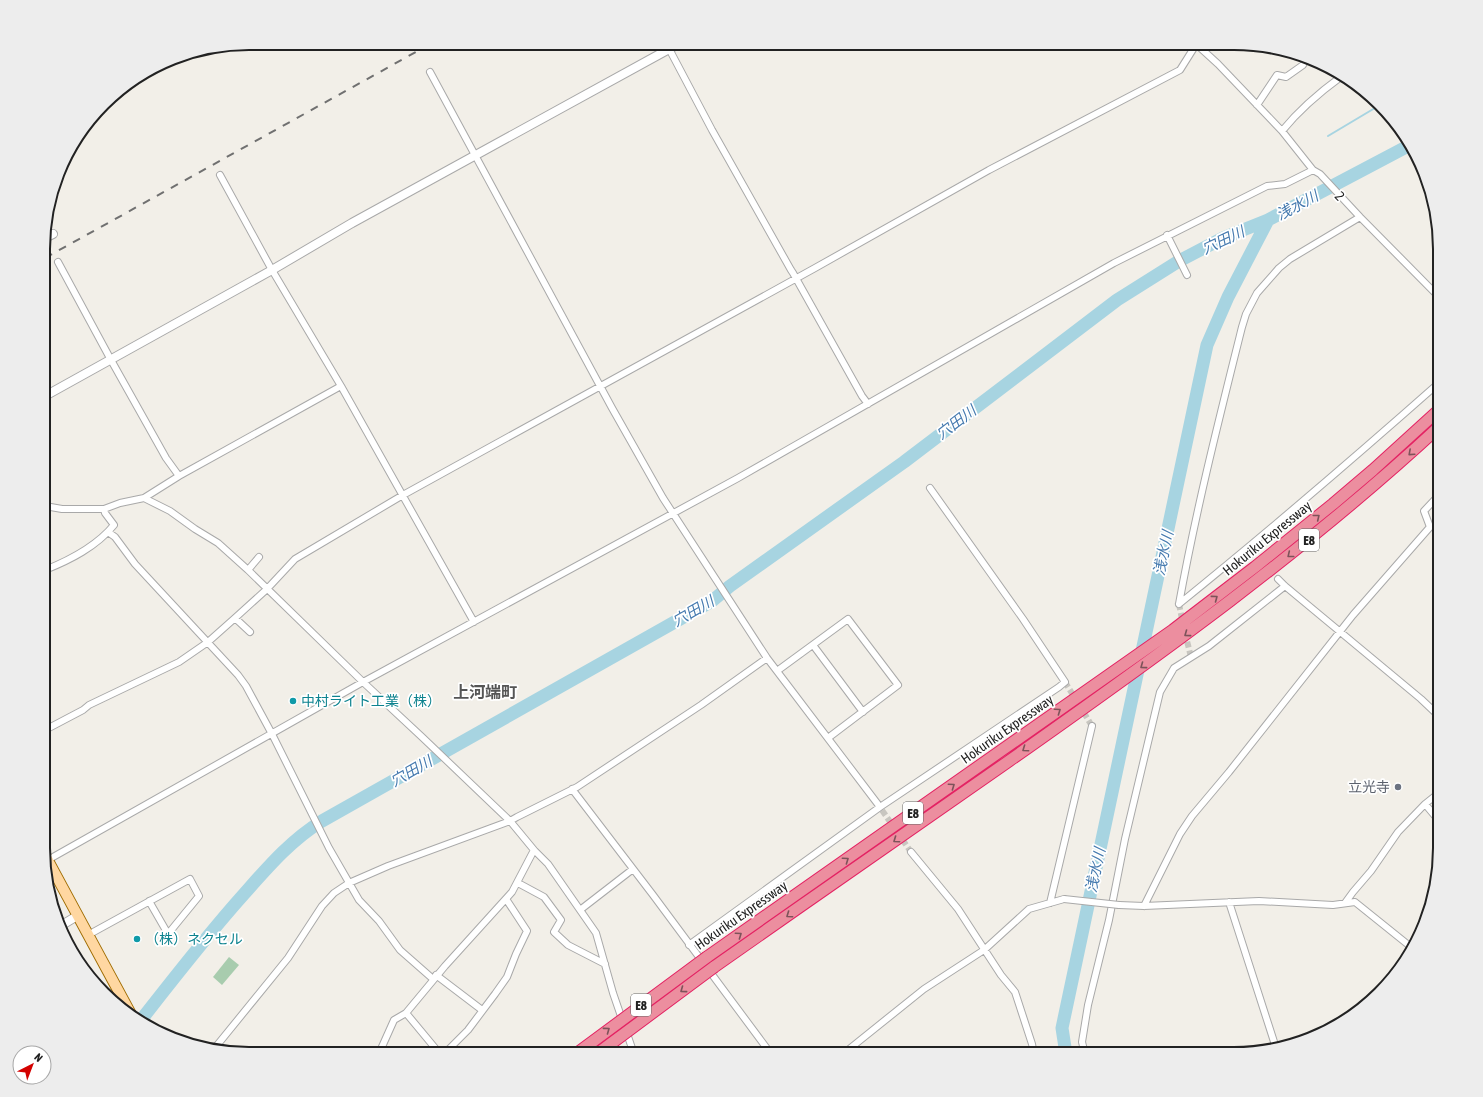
<svg xmlns="http://www.w3.org/2000/svg" width="1483" height="1097" font-family="'Asap Condensed','Noto Sans JP',sans-serif">
<rect width="100%" height="100%" fill="#f2efe8"/>
<!-- cemetery -->
<path fill="#a8ccae" d="M229,957L239,965L222,985L213,977Z"/>
<g fill="none" stroke-linecap="round" stroke-linejoin="round">
<!-- stream -->
<path stroke="#a7d4e1" stroke-width="2" d="M1328,136L1380,105"/>
<!-- river -->
<path stroke="#a7d4e1" stroke-width="13" d="M142,1021L145,1015C177,974 209,933 244,894C268,867 291,840 322,821L712,601L730,586L904,462L1117,300L1179,261L1223,238L1268,220L1410,145
M1066,1054L1062,1028L1207,345L1228,297L1268,220"/>
<!-- minor-tunnel -->
<path stroke="#c8c6c0" stroke-width="6" stroke-dasharray="6 3" stroke-linecap="butt" d="M1248,554L1261,564
M1179,604L1183,624
M1185,633L1191,657
M1065,682L1092,726
M877,803L911,852"/>
<!-- minor casing -->
<g stroke="#a9a9a9" stroke-width="8">
<path id="minor" d="M666,43L712,130L791,270L793,273L862,396L868,404
M1195,43L1218,64L1282,131L1313,170L1320,174L1360,217L1440,298
M430,72L612,408L663,498L767,658L880,807
M1257,105L1277,75L1286,77L1303,65L1307,57
M1282,131C1299,110 1320,92 1342,76
M220,175L272,270L341,386L474,622
M1167,235L1187,275
M58,262L111,360L166,458L179,476
M144,498L170,511L195,529L218,543L248,570L363,682L422,737L510,821L534,850L548,864L596,933L613,993L634,1054
M45,506L62,509H104L120,503L144,498L179,476L341,386
M108,532L115,537L135,564L238,675L246,686L272,734L329,848L359,900L379,921L400,950L433,979
M45,570C70,560 96,547 114,525L105,513L104,509
M248,570L259,557
M1278,579L1285,586L1421,699L1440,717
M1179,604C1196,510 1219,419 1242,327L1246,314L1257,293L1279,268L1290,259L1360,217
M1179,604C1268,532 1354,458 1440,382
M235,618L250,632
M813,645L863,712
M777,671L848,619L898,685L828,738
M45,730L83,710L89,705L179,662L208,642L235,618L267,589L295,559L403,495L815,268L989,170L1180,70L1197,43
M572,789L653,895L771,1054
M1425,804L1440,822
M911,852L958,909L1001,975L1015,992L1032,1044L1034,1054
M46,861L363,682L738,478L1114,263L1267,186L1285,184L1313,170
M518,883L544,897L561,920L554,932L568,945L605,964
M1229,902L1276,1048
M1050,903L1092,726
M1345,903L1353,892L1371,871L1398,832L1425,804L1440,792
M1119,905L1144,906L1259,901L1333,905L1355,902L1411,947
M1144,906L1180,834L1192,816L1229,772L1353,615L1430,527L1424,511L1440,494
M580,910L633,869
M88,935L190,879L199,896L168,934L149,901
M689,945L880,807L1059,687L1065,682L1023,619L930,488
M436,975L482,1010
M406,1013L440,1054
M214,1049L288,958L322,906L334,893L349,883L388,866L510,821L517,817L577,787L701,705L767,658
M377,1054L381,1049L394,1020L406,1013L445,966L512,892L534,850
M444,1054L468,1030L495,994L507,977L516,954L527,931L506,899
M843,1054L924,989L984,950L1029,909L1064,899
M1085,1054L1082,1042L1088,1005L1109,920L1125,839L1160,692L1174,668L1209,646L1285,586"/>
</g>
<!-- tertiary casing -->
<g stroke="#a9a9a9" stroke-width="10">
<path id="tertiary" d="M45,238L53,234
M45,396L272,270L352,223L680,43
M62,925L77,916"/>
</g>
<!-- primary casing -->
<g stroke="#a06c00" stroke-width="12">
<path id="primary" d="M45,855L132,1016"/>
</g>
<!-- motorway casing -->
<g stroke="#e42263" stroke-width="13">
<path id="motorway" d="M707,957L1173,630L1255,567L1333,504L1373,470L1440,409
M714,967C812,898 910,830 1009,761C1158,656 1305,551 1440,426"/>
</g>
<!-- minor -->
<use href="#minor" stroke="#fff" stroke-width="6"/>
<!-- tertiary -->
<use href="#tertiary" stroke="#fff" stroke-width="8"/>
<!-- primary -->
<use href="#primary" stroke="#ffd7a1" stroke-width="10"/>
<!-- motorway -->
<use href="#motorway" stroke="#ec8e9f" stroke-width="11"/>
<!-- rail -->
<path stroke="#707070" stroke-width="2" stroke-dasharray="8 8" stroke-linecap="butt" d="M45,258L432,43"/>
<!-- minor-bridge casing -->
<g stroke="#a9a9a9" stroke-width="8" stroke-linecap="butt">
<path id="minor-bridge" d="M1064,899L1119,905"/>
</g>
<!-- motorway-bridge casing -->
<g stroke="#e42263" stroke-width="13" stroke-linecap="butt">
<path id="motorway-bridge" d="M576,1054L707,957
M597,1054L714,967"/>
</g>
<!-- minor-bridge -->
<use href="#minor-bridge" stroke="#fff" stroke-width="6"/>
<!-- motorway-bridge -->
<use href="#motorway-bridge" stroke="#ec8e9f" stroke-width="11"/>
</g>
<!-- one-way arrows -->
<defs><path id="oneway-chevron" d="M-2-3.5L2.5 0L-2 3.5" fill="none" stroke-width="1.6" stroke-linecap="round" stroke-linejoin="round"/></defs>
<g stroke="#7d535a">
<use href="#oneway-chevron" transform="translate(1411 453) rotate(138)"/>
<use href="#oneway-chevron" transform="translate(1317 517) rotate(-39)"/>
<use href="#oneway-chevron" transform="translate(1290 555) rotate(141)"/>
<use href="#oneway-chevron" transform="translate(1215 598) rotate(-37)"/>
<use href="#oneway-chevron" transform="translate(1187 634) rotate(144)"/>
<use href="#oneway-chevron" transform="translate(1143 666) rotate(144)"/>
<use href="#oneway-chevron" transform="translate(1058 711) rotate(-35)"/>
<use href="#oneway-chevron" transform="translate(1025 749) rotate(145)"/>
<use href="#oneway-chevron" transform="translate(952 786) rotate(-35)"/>
<use href="#oneway-chevron" transform="translate(896 840) rotate(145)"/>
<use href="#oneway-chevron" transform="translate(846 860) rotate(-35)"/>
<use href="#oneway-chevron" transform="translate(789 915) rotate(145)"/>
<use href="#oneway-chevron" transform="translate(739 935) rotate(-35)"/>
<use href="#oneway-chevron" transform="translate(683 990) rotate(144)"/>
<use href="#oneway-chevron" transform="translate(607 1030) rotate(-36)"/>
</g>
<!-- markers -->
<g fill="#0f9aa8" stroke="#fff" stroke-width="1.5">
<circle cx="293" cy="701" r="4"/>
<circle cx="137" cy="939" r="4"/>
</g>
<circle fill="#6b7280" stroke="#fff" stroke-width="1.5" cx="1398" cy="787" r="4"/>
<g text-anchor="middle" dominant-baseline="central" stroke-width="3.5" stroke-linejoin="round" paint-order="stroke">
<!-- shield labels -->
<g fill="#fff" stroke="#646464" stroke-width="1">
<rect x="1299" y="529" width="20" height="22" rx="3"/>
<rect x="903" y="802" width="20" height="22" rx="3"/>
<rect x="631" y="994" width="20" height="22" rx="3"/>
</g>
<g font-size="13" font-weight="bold" fill="#222">
<text x="1309" y="540">E8</text>
<text x="913" y="813">E8</text>
<text x="641" y="1005">E8</text>
</g>
<!-- street labels -->
<g font-size="14" fill="#222" stroke="#fff">
<text transform="translate(1340 196) rotate(47)">2</text>
<text transform="translate(1267 538) rotate(-39)">Hokuriku Expressway</text>
<text transform="translate(1007 729) rotate(-35)">Hokuriku Expressway</text>
<text transform="translate(741 915) rotate(-35)">Hokuriku Expressway</text>
</g>
<!-- culture labels -->
<g font-size="14" fill="#0d838f" stroke="#fff" text-anchor="start">
<text x="301" y="701">中村ライト工業（株）</text>
<text x="145" y="939">（株）ネクセル</text>
</g>
<!-- worship labels -->
<g font-size="14" fill="#5b616d" stroke="#fff" text-anchor="end">
<text x="1390" y="787">立光寺</text>
</g>
<!-- water labels -->
<g font-size="15" font-style="italic" fill="#457aaf" stroke="#fff">
<text transform="translate(1297 205) rotate(-28)">浅水川</text>
<text transform="translate(1223 240) rotate(-25)">穴田川</text>
<text transform="translate(956 422) rotate(-37)">穴田川</text>
<text transform="translate(1163 553) rotate(-78)">浅水川</text>
<text transform="translate(693 611) rotate(-30)">穴田川</text>
<text transform="translate(411 771) rotate(-30)">穴田川</text>
<text transform="translate(1095 870) rotate(-78)">浅水川</text>
</g>
<!-- quarter labels -->
<g font-size="16" font-weight="bold" fill="#555" stroke="#fff">
<text x="485" y="692">上河端町</text>
</g>
</g>
<!-- crop -->
<path d="M0 0H1483V1097H0ZM249 50H1234A199 199 0 0 1 1433 249V848A199 199 0 0 1 1234 1047H249A199 199 0 0 1 50 848V249A199 199 0 0 1 249 50Z" fill="#ededed" fill-rule="evenodd"/>
<path fill="none" stroke="#222" stroke-width="2" d="M249 50H1234A199 199 0 0 1 1433 249V848A199 199 0 0 1 1234 1047H249A199 199 0 0 1 50 848V249A199 199 0 0 1 249 50Z"/>
<!-- north arrow -->
<g transform="translate(32 1065) rotate(42)"><circle r="19" fill="#ffffff" stroke="#a7a7a7"/>
<path d="M0-3L7 15L0 10L-7 15Z" fill="#d40100"/>
<text y="-6" font-size="11" font-weight="bold" text-anchor="middle" fill="#222222">N</text>
</g>
</svg>
